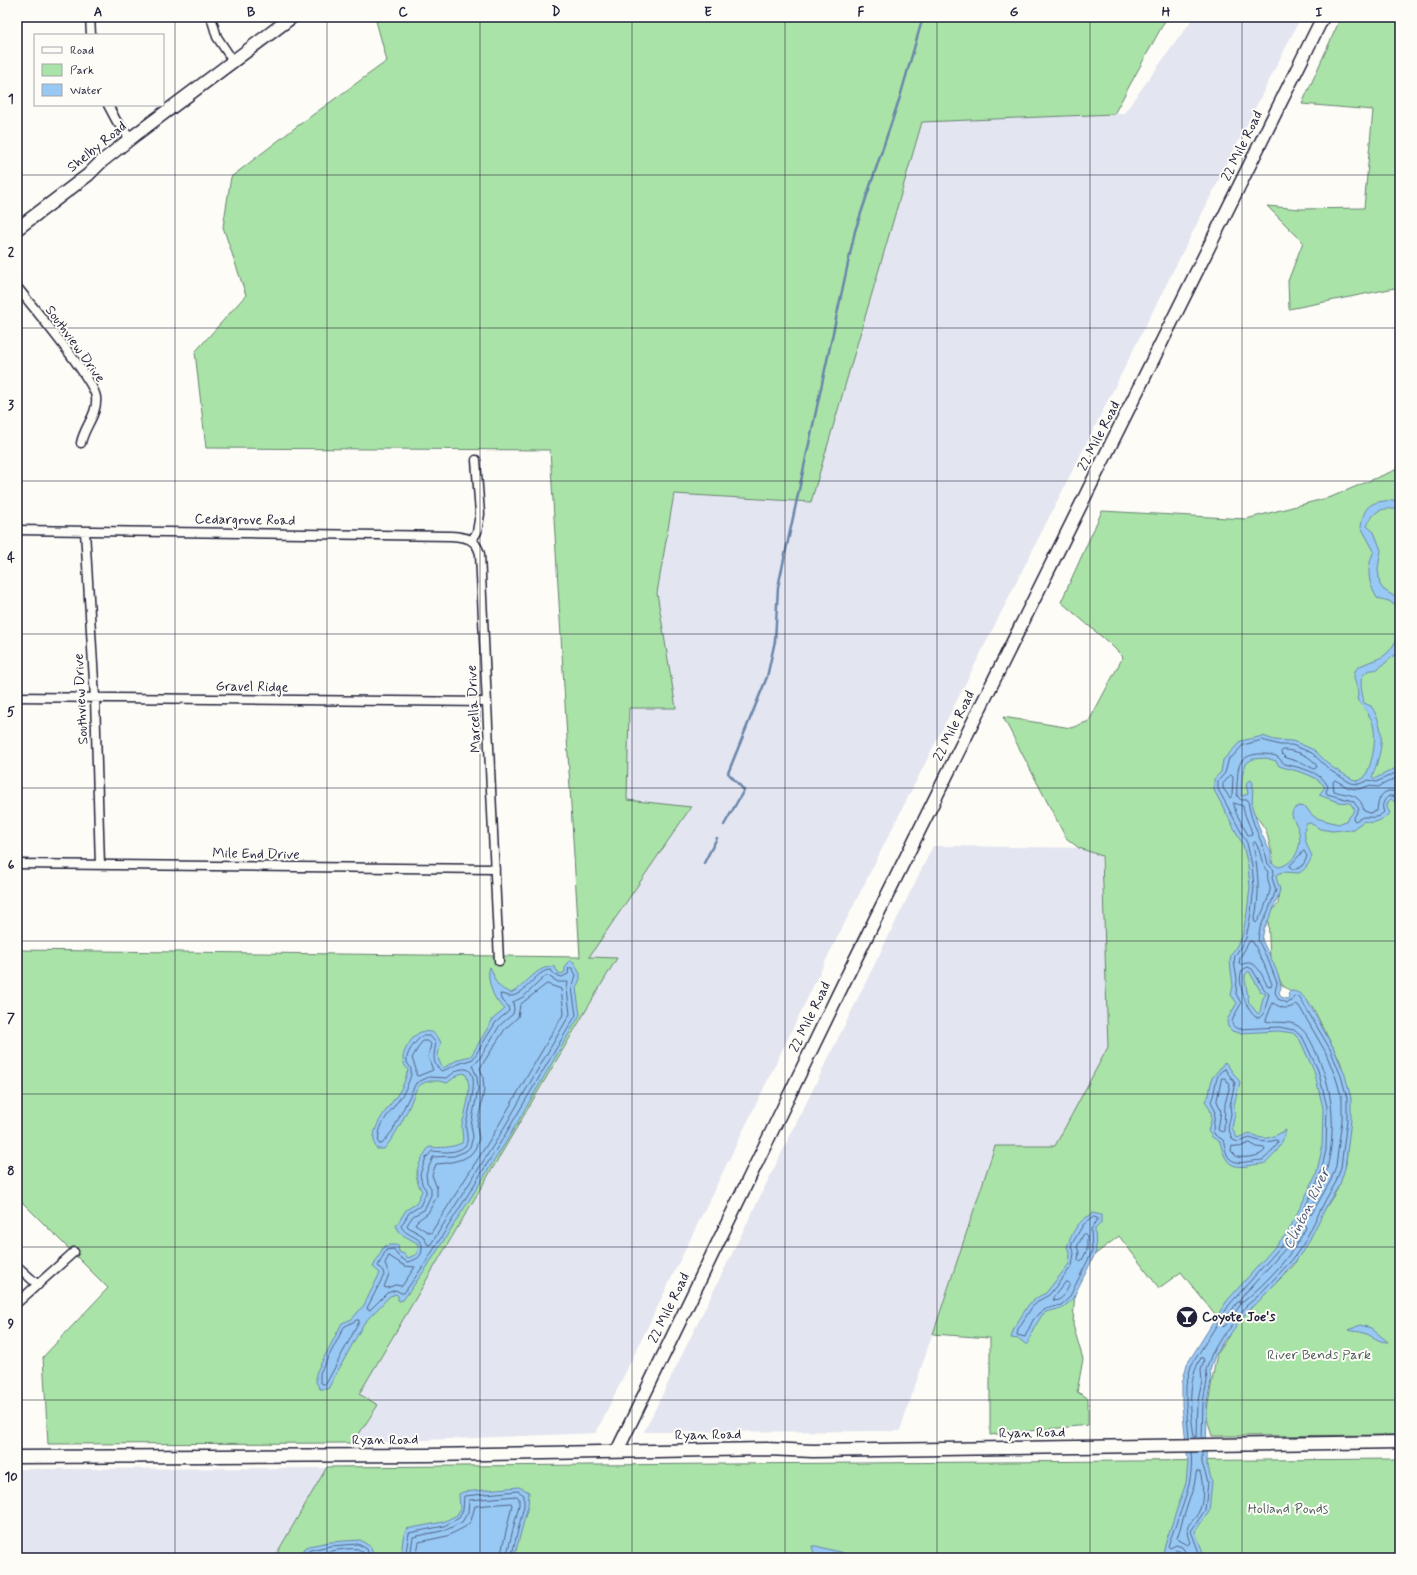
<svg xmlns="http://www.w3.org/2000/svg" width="1417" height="1575" font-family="Mynerve,sans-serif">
<rect width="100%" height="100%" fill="#fdfcf7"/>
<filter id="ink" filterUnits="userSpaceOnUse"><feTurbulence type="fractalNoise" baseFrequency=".025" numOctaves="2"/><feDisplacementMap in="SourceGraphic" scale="8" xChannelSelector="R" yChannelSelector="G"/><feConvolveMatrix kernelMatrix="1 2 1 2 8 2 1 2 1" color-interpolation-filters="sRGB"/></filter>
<g filter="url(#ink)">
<!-- built -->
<path fill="#e3e5f0" d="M1194,17H1301L826,960L596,1433L353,1443L378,1405L359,1395L580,957L565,707L676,708L657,593L674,494L811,502L922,122L1124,113Z
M933,846L1101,848L1108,1047L1055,1146H995L900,1431L644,1432Z
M330,1468L278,1558H17V1469Z"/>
<!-- green -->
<path fill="#aae3a7" stroke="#668271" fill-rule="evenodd" d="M375,17H1167L1114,114L922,122L811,502L674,494L657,593L676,708H629L627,800L691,807L589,957L617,958L359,1394L378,1405L353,1443L48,1444L43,1357L108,1288L17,1197V950L580,957L550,450L206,448L195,352L246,295L223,227L231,177L296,127L387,61Z
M1341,17H1400V287L1289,309L1288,281L1303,242L1267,206L1300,209L1364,208L1373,110L1302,104Z
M1400,468V1435L1212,1436L1206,1415L1217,1353L1240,1319L1294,1265L1311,1231L1337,1190L1346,1164L1350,1117L1341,1063L1312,1006L1282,985L1270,958L1268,916L1278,904L1279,886L1270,877L1257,963L1325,1065L1337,1149L1297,1239L1223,1325L1181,1272L1159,1288L1119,1236L1076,1269L1073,1325L1083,1359L1077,1392L1088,1398V1425L990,1435V1338L933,1334L995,1146H1055L1108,1047L1102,856L1079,848L1066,838L1003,717L1071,728L1089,721L1123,657L1109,643L1061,602L1102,511L1246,519L1331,497ZM1234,785L1266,830L1273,857L1270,875Z
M1400,1459V1558H274L327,1467Z"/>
<!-- water -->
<path fill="#98c8f4" stroke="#6986aa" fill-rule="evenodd" d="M1394,500H1400V510C1382,507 1375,509 1367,526L1374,532L1381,550L1378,569L1380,585L1384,590L1400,600V609L1389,601L1377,598C1368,583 1366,568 1374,551L1361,527C1364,503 1372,502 1394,500Z
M1400,635V652C1391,656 1385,665 1377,669C1374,671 1370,669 1368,671C1356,677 1363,694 1364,703L1371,706C1387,730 1382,751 1372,777L1374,779L1400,766V805L1398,806L1395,802L1391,799C1386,804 1386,807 1390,813C1383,820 1373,825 1364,821L1353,829L1332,831L1320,829L1310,823L1306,824C1302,835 1307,846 1312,856C1309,864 1306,869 1299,873L1283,872L1277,874L1276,877L1280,890L1273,910L1264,929L1262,940C1269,955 1279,971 1281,988L1279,992L1281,997L1287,999L1289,998L1288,993L1291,991C1298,991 1302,995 1307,1000L1333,1047L1345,1075L1351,1098V1120L1345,1168L1340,1184L1329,1201L1307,1245L1295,1262L1260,1300L1249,1309L1233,1331L1224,1340L1215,1355L1210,1371L1211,1381L1207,1402L1206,1463L1212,1481L1209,1512L1195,1531L1205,1558H1183L1180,1551L1175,1550L1174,1558H1162L1165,1544L1186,1483L1188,1462L1182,1405V1384L1187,1364L1226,1302L1288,1232L1316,1175L1322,1149L1323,1108L1314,1071L1300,1040L1293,1033L1279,1031L1239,1033L1232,1031L1228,1027L1227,1020L1237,1003L1231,995L1233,986L1230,962L1231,955L1242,937L1247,913L1250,887L1248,866L1243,845L1214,790V779L1221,772L1223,760L1241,741L1263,736L1274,740L1292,741L1298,743L1314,750L1333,768L1352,779L1358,781L1364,778C1373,764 1379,732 1370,717C1367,710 1360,705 1357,699C1361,689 1351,680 1355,671C1359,663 1380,660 1385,655C1392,650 1395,641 1400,635ZM1266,758L1276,761L1279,766C1294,771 1315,773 1325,787L1319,795L1338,802L1350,803L1355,810L1346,821L1338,824L1316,818L1310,813L1306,807L1299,806C1295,808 1292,810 1292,815C1293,821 1297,824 1298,829C1304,844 1295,864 1279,867L1271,863V853L1261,833L1252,807L1253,783L1251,780L1246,783L1248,794L1241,796L1242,777L1245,764L1253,759ZM1249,971L1261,992L1266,994L1263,998L1260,1012L1258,1014L1249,1003L1245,979V975Z
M570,960L574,962L580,974V979L576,988L580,1015L506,1142L427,1267L403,1300L400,1301L398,1300V1296L396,1294L390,1296L364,1323L328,1389H320L316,1382V1373L342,1323L352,1319L364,1305L380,1273L373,1267L384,1246L390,1245H398L399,1252L404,1254L408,1258L417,1254L418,1245L417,1243L401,1234L396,1226L406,1210L416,1204L422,1191C411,1175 419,1162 429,1147C441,1148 450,1148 462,1143C464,1136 461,1132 462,1125C462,1121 465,1117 465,1113C468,1101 472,1084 465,1073L459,1074L447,1083C439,1080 425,1079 418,1087C414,1092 412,1101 409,1107C402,1122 395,1136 384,1149H377C364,1129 395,1103 403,1085C405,1081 406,1075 408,1070C405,1066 403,1063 403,1058C403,1050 414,1034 421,1032C424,1031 429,1032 432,1032L438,1037L441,1043C438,1054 436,1058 443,1068L459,1059L471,1056L493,1019L505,1009C503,1007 500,1005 498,1002C492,995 486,976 490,967C493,972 493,975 495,980C498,987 504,990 511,993C528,985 535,965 555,967L557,971L561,974L565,972V968Z
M1225,1062L1240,1082L1234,1105L1235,1114L1232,1128L1237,1138L1250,1133C1265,1142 1271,1138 1286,1130C1283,1142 1278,1151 1269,1160C1265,1165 1258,1164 1252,1165C1231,1170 1225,1163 1220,1142L1212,1137L1208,1131C1212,1117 1214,1114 1205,1101L1209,1095L1212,1078Z
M1093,1213L1101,1215V1223L1095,1229L1096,1252L1072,1300L1062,1308L1046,1312L1042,1315L1034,1328L1027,1345L1019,1339L1011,1338L1014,1328L1029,1304L1038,1297L1046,1293L1069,1264L1070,1254L1067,1247C1070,1239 1075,1226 1082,1221C1085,1217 1089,1217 1093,1213Z
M1360,1325L1371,1328L1388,1342C1378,1342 1373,1336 1364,1333C1359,1331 1354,1332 1349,1330Z
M519,1487L529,1492L528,1506L514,1558H401L403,1538L406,1529L443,1522L457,1515L460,1509L459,1494L463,1492Z
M360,1540L371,1547L374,1558H293L308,1546L330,1542Z
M812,1546H816L847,1554L849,1558H811L814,1554Z"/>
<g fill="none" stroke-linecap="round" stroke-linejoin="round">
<!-- shore -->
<path stroke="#516485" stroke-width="1" d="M1283,750C1295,750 1313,756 1317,767L1314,769L1303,763L1286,758L1281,753Z
M1231,775L1233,777L1232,796L1230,798L1223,788V784Z
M1400,776L1378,787L1368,786L1359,789L1349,788L1335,780L1333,782L1334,791C1348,796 1360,792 1364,811L1370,813L1377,811C1378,797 1384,785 1400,794
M1234,803L1243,806C1244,816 1250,824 1252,834L1251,836L1248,835L1236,813Z
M1255,842C1262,851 1260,864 1268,872C1266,880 1271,885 1270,890C1269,897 1261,918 1256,923L1254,921C1261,894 1258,870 1253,844Z
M1304,851L1307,856C1304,865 1301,870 1291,869L1290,866Z
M1250,941L1253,942L1264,964L1272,984L1271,986L1267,985C1261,974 1256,957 1241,965L1239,964L1240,958Z
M1248,967L1252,969L1264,989L1269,994L1264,1013L1259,1018C1247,1016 1238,984 1241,973C1242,970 1245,968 1248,967Z
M569,968H572L576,975L572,988L576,1015L502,1140L424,1265L404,1293H401L396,1290L387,1293L370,1310H368L367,1308L384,1275L383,1271L378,1266L386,1250L394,1249L397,1255L407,1262C412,1261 419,1259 421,1254C427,1235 407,1239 401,1226L409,1213L420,1206L426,1193V1190L422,1184L420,1174L426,1158L432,1151C441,1152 457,1154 465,1146C470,1140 465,1132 466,1125C467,1115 482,1072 466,1069C463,1069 459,1069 456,1071C453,1073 450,1076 447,1078L429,1077L416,1083L393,1130L382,1144H379C375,1122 398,1106 406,1088C408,1083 412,1075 411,1070C411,1067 408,1065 407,1062C405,1053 416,1041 422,1036H430L436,1043C434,1054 431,1064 442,1071L461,1063L473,1059L496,1022L509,1011L508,1006L501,999L500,994C504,994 508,997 512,996C526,994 537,969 551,970L555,975L562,977L568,974Z
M546,976H548L558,982H568L567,989L570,1014L498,1138L431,1244L428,1245L423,1236L408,1227L407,1225L413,1216L424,1210L431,1195V1188L427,1182L426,1174L433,1157L454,1156L466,1151L470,1147L473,1137L471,1125L478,1089L477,1077L472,1065L478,1061L500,1025L513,1014L514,1009L513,1002L523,997Z
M547,984L561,989L564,1013L493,1135L431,1233H429L415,1224L417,1221L428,1213L437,1196V1188L432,1175L436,1164L448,1163L463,1159L470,1155L475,1149L479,1139L477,1126L484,1090L483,1077L480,1068L505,1029L518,1017L520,1005Z
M1273,1003C1281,1008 1288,1011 1296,1004L1299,1006L1325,1051L1336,1078L1342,1099V1120L1336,1166L1331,1180L1311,1215L1309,1213C1314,1201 1321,1189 1325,1176C1336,1138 1335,1094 1318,1057C1313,1046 1309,1034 1298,1026C1289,1020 1275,1024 1266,1021Z
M424,1041H428L431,1044L428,1057L433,1070L418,1076L416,1075V1069L412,1058L421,1043Z
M1225,1069L1235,1083L1230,1105L1231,1114L1228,1128L1233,1140L1238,1142L1250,1138C1260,1142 1265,1143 1276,1140L1278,1141C1277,1146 1267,1158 1262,1160C1259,1161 1256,1160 1253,1161C1244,1162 1236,1165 1229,1158C1225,1153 1225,1146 1223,1140L1215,1135L1213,1131L1215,1110L1211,1101C1217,1091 1213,1073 1225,1069Z
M1222,1078H1225L1230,1085L1225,1104L1224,1131L1222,1132L1218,1130L1221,1111L1217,1101Z
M1250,1143L1257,1147L1264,1148L1265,1150C1261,1157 1245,1158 1237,1157L1231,1151L1232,1146L1239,1147Z
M1094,1217L1097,1218V1221L1091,1229L1092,1252L1069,1298L1061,1305L1045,1309L1039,1313L1033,1320L1025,1337L1017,1335L1018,1329L1032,1307L1040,1300L1049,1295L1072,1266L1074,1253L1071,1247L1073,1242L1083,1225Z
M1302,1225H1305L1306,1228C1291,1257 1268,1281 1243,1302H1241L1240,1300L1242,1297L1285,1249L1296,1237Z
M1085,1234L1087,1236V1250L1082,1260L1080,1261L1078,1260L1079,1252L1077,1247L1083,1235Z
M389,1256L405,1266L415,1267L402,1286L395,1285L387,1288L384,1287L389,1274L385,1264Z
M1066,1282H1068L1070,1284C1066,1291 1064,1300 1054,1301L1053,1298Z
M1238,1302H1240L1241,1304L1226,1325L1223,1327L1222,1324Z
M357,1320H359V1322L326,1384H322L320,1381V1373L344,1327Z
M1201,1358H1203L1204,1360L1201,1370L1202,1381L1198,1401L1197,1436L1195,1437L1194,1436C1190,1411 1187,1380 1201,1358Z
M1189,1438L1186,1405V1385L1191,1366L1229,1305L1292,1234L1320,1176L1326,1150L1327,1107L1318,1070L1303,1038L1294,1030L1279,1027L1239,1029C1224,1025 1238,1012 1241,1003L1236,994L1237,979L1234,962L1235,956L1246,938L1251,913L1254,887L1252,865L1247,843L1218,789V781L1225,773L1229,758L1233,756L1243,745L1262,740L1280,745H1292L1312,753L1331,771L1351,783L1359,784L1369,780L1376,782L1400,771
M1202,1438L1203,1402L1207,1381L1206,1370L1212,1353L1221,1338L1230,1328L1246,1306L1257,1297L1292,1260L1304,1243L1326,1199L1336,1182L1341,1167L1347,1120V1098L1341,1076L1330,1049L1303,1003L1299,997L1294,996L1292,1001L1287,1003L1278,999L1275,992L1277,983L1269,962L1258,940L1260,928L1269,909L1276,890L1272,878L1274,870L1268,864C1264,842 1250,823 1248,800C1246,800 1244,800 1242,800C1235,798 1237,788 1237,783C1238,777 1237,768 1241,762C1249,752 1265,753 1276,756C1280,758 1281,762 1285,764C1300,768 1320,771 1328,786L1326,792L1327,794L1353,801L1359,809L1353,819L1355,821C1358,820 1361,817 1364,817C1373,817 1377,819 1384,812C1381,806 1383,800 1389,796H1393L1400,802
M1197,1471L1200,1472C1203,1481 1204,1500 1200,1509C1193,1526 1182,1521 1190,1543L1187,1545L1178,1540L1177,1538L1194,1485Z
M300,1558L310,1550L330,1546L358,1544L367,1549L370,1558
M308,1558C314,1553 349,1547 358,1549C358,1549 363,1552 363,1552L365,1558
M405,1558L409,1533L444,1526L459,1518L463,1510L464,1496L518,1491L524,1495V1506L511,1558
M410,1558L413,1537L446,1530L462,1522L468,1512L469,1500L517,1496L519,1498V1505L506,1558
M416,1558L419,1542L447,1536L465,1527L471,1521L475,1506L511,1503L512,1505L500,1558
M1187,1558L1186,1553L1182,1547L1176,1545L1170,1548L1168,1546C1178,1516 1195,1484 1191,1452
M1201,1558L1191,1531L1205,1510L1208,1482L1202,1463V1452"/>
<!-- stream -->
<path stroke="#6986aa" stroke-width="2.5" d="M724,825L744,790L728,773L767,677L775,641L778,587L855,231L900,97L923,17
M704,863L717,838"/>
<!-- street casing -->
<g stroke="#22223b" stroke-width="11">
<path id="street" d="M90,17L91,35
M211,17L217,37L233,61
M108,105L117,122L131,139
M17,287C32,306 93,378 96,397C98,414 84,427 81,443
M17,530L451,536C465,537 476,538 480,554L499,961
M85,531L95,698L100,865
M472,540L477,532L480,514L476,460
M17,697L486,702
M17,864L495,869
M17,1266L38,1285
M17,1303L74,1252"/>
</g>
<!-- secondary casing -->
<g stroke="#22223b" stroke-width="15">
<path id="secondary" d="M17,229L88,175L101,162L135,135L292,17
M617,1451L847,976L1323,17
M17,1457L429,1455L766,1449L813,1451L1400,1442"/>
</g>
<!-- street -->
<use href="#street" stroke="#fdfcf7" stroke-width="8"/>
<!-- secondary -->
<use href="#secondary" stroke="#fdfcf7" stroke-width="12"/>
</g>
</g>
<!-- grid -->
<path fill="none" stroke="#22223b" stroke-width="1" stroke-opacity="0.55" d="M175,17V1558M327,17V1558M480,17V1558M632,17V1558M785,17V1558M937,17V1558M1090,17V1558M1242,17V1558M17,175H1400M17,328H1400M17,481H1400M17,634H1400M17,788H1400M17,941H1400M17,1094H1400M17,1247H1400M17,1400H1400"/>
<!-- icons -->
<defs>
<g id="bar-disc" transform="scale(1.15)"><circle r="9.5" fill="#22223b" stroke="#fdfcf7"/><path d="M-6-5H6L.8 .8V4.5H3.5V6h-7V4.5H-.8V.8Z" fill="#fff"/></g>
</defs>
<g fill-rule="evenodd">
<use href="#bar-disc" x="1187" y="1317"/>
</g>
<g text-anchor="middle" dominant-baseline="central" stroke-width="4" stroke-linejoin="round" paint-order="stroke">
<!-- street labels -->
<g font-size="14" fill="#22223b" stroke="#fdfcf7">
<text transform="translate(1242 146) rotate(-64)">22 Mile Road</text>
<text transform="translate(97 147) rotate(-39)">Shelby Road</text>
<text transform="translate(75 344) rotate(54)">Southview Drive</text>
<text transform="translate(1099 436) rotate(-63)">22 Mile Road</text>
<text transform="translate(245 520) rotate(1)">Cedargrove Road</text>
<text transform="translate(252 687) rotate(1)">Gravel Ridge</text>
<text transform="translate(81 699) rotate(-93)">Southview Drive</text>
<text transform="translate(474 709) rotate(-93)">Marcella Drive</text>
<text transform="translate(954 726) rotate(-64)">22 Mile Road</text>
<text transform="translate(256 854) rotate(1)">Mile End Drive</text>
<text transform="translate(810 1017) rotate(-64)">22 Mile Road</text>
<text transform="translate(669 1308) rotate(-64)">22 Mile Road</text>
<text transform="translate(1032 1433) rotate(-1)">Ryan Road</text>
<text transform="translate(708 1435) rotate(-1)">Ryan Road</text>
<text x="385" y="1440">Ryan Road</text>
</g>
<!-- poi labels -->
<g font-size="14" font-weight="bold" fill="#22223b" stroke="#fdfcf7" text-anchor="start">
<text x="1202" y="1317">Coyote Joe's</text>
</g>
<!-- park labels -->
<g font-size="14" fill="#4b5c5b" stroke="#fdfcf7">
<text x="1319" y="1355">River Bends Park</text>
<text x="1288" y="1509">Holland Ponds</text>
</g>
<!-- water labels -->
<g font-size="15" font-style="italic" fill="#4b5c7c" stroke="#fdfcf7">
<text transform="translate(1307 1209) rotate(-64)">Clinton River</text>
</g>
</g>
<!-- margin -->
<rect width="1417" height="1575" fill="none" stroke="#fdfcf7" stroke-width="44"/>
<!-- legend -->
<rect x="34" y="34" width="130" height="72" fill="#fdfcf7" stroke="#a5a5ac"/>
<rect x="42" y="47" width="20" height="6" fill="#fdfcf7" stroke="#a5a5ac"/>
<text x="70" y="54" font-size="12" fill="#22223b">Road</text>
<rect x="42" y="64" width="20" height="12" fill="#aae3a7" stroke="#a5a5ac"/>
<text x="70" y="74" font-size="12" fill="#22223b">Park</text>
<rect x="42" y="84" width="20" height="12" fill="#98c8f4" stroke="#a5a5ac"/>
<text x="70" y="94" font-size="12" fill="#22223b">Water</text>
<rect x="22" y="22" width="1373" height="1531" fill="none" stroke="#22223b" stroke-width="1.5"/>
<g font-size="13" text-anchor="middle" font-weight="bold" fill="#22223b">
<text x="98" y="16">A</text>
<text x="251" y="16">B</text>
<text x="403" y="16">C</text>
<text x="556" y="16">D</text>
<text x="708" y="16">E</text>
<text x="861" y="16">F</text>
<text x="1014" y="16">G</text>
<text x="1166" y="16">H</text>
<text x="1319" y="16">I</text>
<text x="11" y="103">1</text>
<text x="11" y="256">2</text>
<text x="11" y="409">3</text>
<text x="11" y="562">4</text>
<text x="11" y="716">5</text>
<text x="11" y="869">6</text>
<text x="11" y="1022">7</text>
<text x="11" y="1175">8</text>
<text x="11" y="1328">9</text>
<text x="11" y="1481">10</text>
</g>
</svg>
